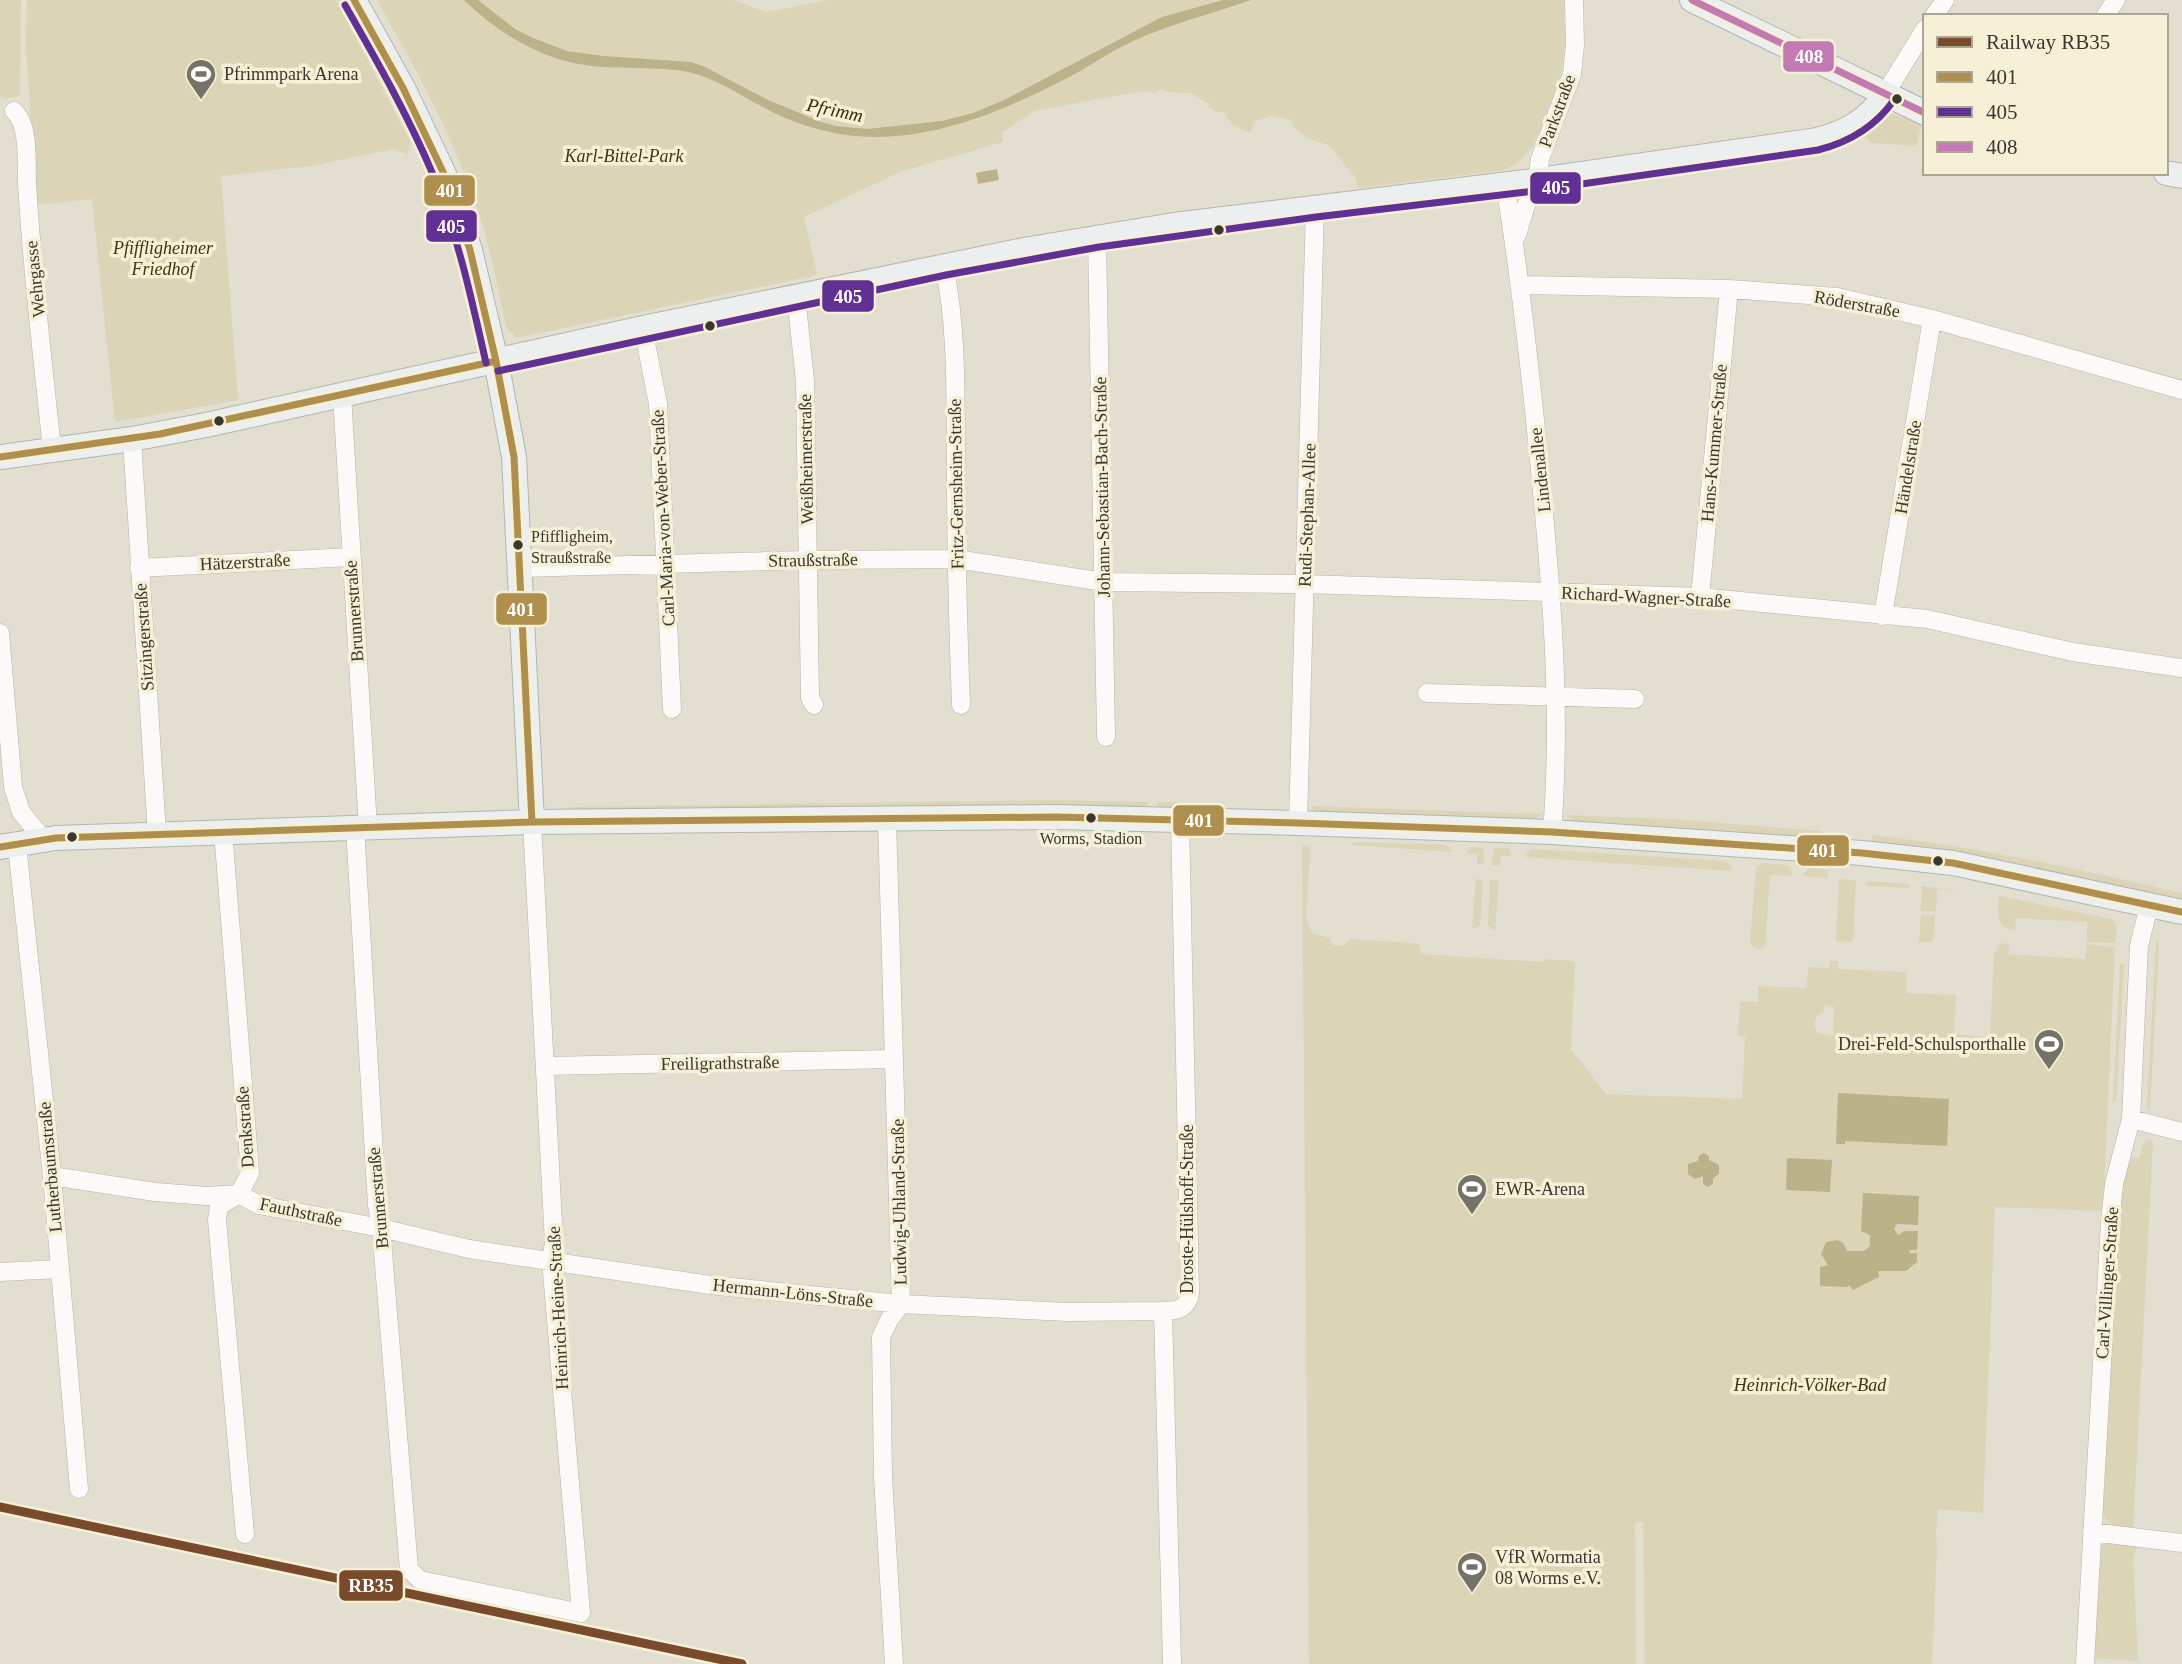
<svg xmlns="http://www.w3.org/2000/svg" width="2182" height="1664" font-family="'Times New Roman',serif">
<rect width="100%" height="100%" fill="#e2dfd1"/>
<!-- green -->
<path fill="#dbd4b6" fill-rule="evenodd" d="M0,0H21L20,93L18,96L5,99L0,96Z
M27,0H336L411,143L407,154L393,149L312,166L221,176L238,400L115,422L92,199L36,205L26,44Z
M377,0H734L766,12L829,0H1564L1565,45L1560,83L1548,119L1536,142L1521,160L1505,170L1358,188L1356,178L1328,145L1309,139L1295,129L1291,120L1271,116L1255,121L1250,133C1233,126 1233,127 1224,112H1216L1208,107L1209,104L1191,93L1167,92L1161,89L1156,93L1143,91L1034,111L1002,133L1003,142L902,171L804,217L817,275L516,338L513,336L514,333L510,332L506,326C498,289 491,252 480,217C456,141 416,69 377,0Z
M1889,113L1909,119L1921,126L1916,146L1872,143L1859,131L1882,114Z
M1054,800L1148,802L1149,809L566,812V807Z
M1158,802L1219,804V810L1158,809Z
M1311,806L1543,814L1532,820L1315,812Z
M1565,815L1671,819L1822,831L1821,838L1577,821L1568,818Z
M1872,835C1977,847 2079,869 2182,893V900L1992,858L1871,843Z
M1355,842L1444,845L1450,847L1452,852L1351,845Z
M1302,844L1308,846L1310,853L1306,918L1312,933L1330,938L1333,945L1343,946L1350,939L1414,943L1419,944L1421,954L1543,962V959L1575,961L1571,1049L1606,1094L1742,1099L1745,1037L1738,1036L1740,1001L1758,1002V986L1807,988L1808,967L1829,968L1830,961H1838V969L1907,972L1906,993L1956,995L1954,1034L1990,1037L1994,954L2000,944L2009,943L2008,954L2085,959L2087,944L2115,947L2103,1211L1995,1207L1983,1513L1938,1509L1936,1535L1937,1548L1932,1664H1645L1643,1522L1635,1523L1636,1664H1309ZM1824,1005L1834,1007L1833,1036L1818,1033C1812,1025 1814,1016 1824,1012Z
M1470,847L1483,848L1484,864H1477V854L1466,853Z
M1494,848H1509L1512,856H1501L1500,866L1491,865Z
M1531,849L1724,861L1731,865V871L1525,857Z
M1762,863L1787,865L1790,867L1793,876L1770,875L1765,947L1759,949L1750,944L1756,868Z
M1810,867L1827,870L1828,878L1804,876L1805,872Z
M1476,879L1483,880L1480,925L1472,929Z
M1839,879L1856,880L1853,942L1836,941Z
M1490,880L1499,881L1495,931L1488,925Z
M1867,881L1909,884V888L1867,886Z
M1922,886L1985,895L1937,889L1936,911H1921Z
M1999,896L2112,919L2117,927L2115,943L2087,942V922L2016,918L2015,930C1994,929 1998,912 1999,896Z
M1921,914L1935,915L1933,942H1919Z
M2156,941H2159L2150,1111L2147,1106Z
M2120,964H2124L2116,1102L2113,1101Z
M2149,1139L2153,1142L2133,1529L2113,1526L2101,1513L2115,1223L2124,1173L2132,1157L2139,1158L2143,1145Z
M2105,1542L2144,1546L2136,1549L2133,1557L2138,1661L2092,1658L2099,1547Z"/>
<!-- water -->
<path fill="#bbb28a" d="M464,0H478L515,29L533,38L567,51L603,56L691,62L705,67L768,100L821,122L836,126L867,129L942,121L973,113L1004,100L1162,17L1223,0H1251C1211,14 1170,24 1131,42C1109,52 1089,67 1067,78C998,114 919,147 840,134C813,129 788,121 765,108C739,95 713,76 683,71C657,67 631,69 604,67C551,65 502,37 464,0Z
M997,169L999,180L978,184L976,173Z
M1838,1093L1949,1099L1947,1146L1845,1141V1144H1836Z
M1704,1153L1709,1156V1160L1719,1165V1174L1713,1178V1184L1707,1187L1703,1184V1176L1695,1179L1688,1174V1164L1698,1161L1699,1156Z
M1787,1158L1832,1160L1830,1192L1786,1190Z
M1863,1193L1919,1196L1918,1225L1897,1224L1894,1229L1898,1235L1904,1231H1918L1917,1250H1909L1910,1253H1917V1262L1906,1271H1878L1879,1277L1853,1290L1849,1285L1847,1287L1820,1286V1267L1828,1265L1821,1254L1826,1242L1838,1240L1843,1243L1847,1251H1864L1870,1246V1235L1861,1231Z"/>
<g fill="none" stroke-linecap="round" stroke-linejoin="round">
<!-- street casing -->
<g stroke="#b6b4a9" stroke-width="19">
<path id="street" d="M1934,16L1945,0
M2105,16L2116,0
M1885,94L1925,29
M14,111C30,126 26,162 27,183C32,272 43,362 52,450
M1505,185C1520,276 1530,368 1539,460C1551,583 1562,708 1552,832
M1517,235L1525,208L1537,180L1540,159L1572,74L1575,45L1574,0
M1097,237L1106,737
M944,265C958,332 955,400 956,468C956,547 958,626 961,705
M1521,285L1729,289L1837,297L1932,319L2182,390
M796,296L805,381L810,698L814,705
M643,328L658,404L672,709
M342,395L368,827
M132,439L157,834
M139,568L351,557
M520,568L807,560L956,559L1104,582L1305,584L1700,597L1927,619L2073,652L2182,668
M1700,597L1729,289
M1883,616L1932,319
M0,633L13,787L21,812L43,839
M1427,693L1635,699
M887,819L901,1304L889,1320L881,1337L883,1477L894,1664
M1298,823L1315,207
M355,827L377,1205L381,1228L409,1569L420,1580L581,1613L551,1260L554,1243L532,822
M223,831L250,1173L239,1194L219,1206L217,1220L245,1534
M17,845L52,1176L79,1489
M545,1066L894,1059
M2131,1119L2182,1132
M52,1176L155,1192L207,1196L239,1194L259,1205L381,1228L469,1249L710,1285L901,1304L1068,1312L1163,1311
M0,1272L59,1269
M2092,1532L2182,1543
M1172,1664L1163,1311C1177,1311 1188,1309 1190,1293L1180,819
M2085,1664L2110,1222L2114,1184L2131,1119L2139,946L2149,906"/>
</g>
<!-- secondary casing -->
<g stroke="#b6b4a9" stroke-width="26">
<path id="secondary" d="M354,0L403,88L444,174L470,250L496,361L514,457L532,822
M1692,0L1925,113
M2166,173L2182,176
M0,457L132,439L206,425L643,328L1024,250L1174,225L1525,182L1817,140C1846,133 1869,120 1885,94
M0,847L56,838L532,822L1056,817L1298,823L1552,832L1862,853L1953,863L2182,912"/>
</g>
<!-- street -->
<use href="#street" stroke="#fbfaf8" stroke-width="18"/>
<!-- secondary -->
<use href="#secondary" stroke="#eceff0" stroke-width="24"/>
<!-- bus-1 casing -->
<g stroke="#f6f0d7" stroke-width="12">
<path id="bus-1" d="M354,0L403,88L444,174L470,250L496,361L514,457L532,822
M0,457L160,434L496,361
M0,847L56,838L532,822L1056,817L1298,823L1552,832L1862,853L1953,863L2182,912"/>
</g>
<!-- bus-2 casing -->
<g stroke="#f6f0d7" stroke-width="12">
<path id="bus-2" d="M345,5C377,61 409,117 434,177C458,237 472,300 486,363
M498,371L946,275L1099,247L1316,217L1526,192L1818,150C1850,142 1875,127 1894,100"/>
</g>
<!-- bus-3 casing -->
<g stroke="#f6f0d7" stroke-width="12">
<path id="bus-3" d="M1692,0L1925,113"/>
</g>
<!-- bus-1 -->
<use href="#bus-1" stroke="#ae8f4d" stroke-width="7"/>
<!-- bus-2 -->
<use href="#bus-2" stroke="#603095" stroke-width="7"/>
<!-- bus-3 -->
<use href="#bus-3" stroke="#c379b2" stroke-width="7"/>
<!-- rail-1 casing -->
<g stroke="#f6f0d7" stroke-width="14">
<path id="rail-1" d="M0,1507L742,1664"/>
</g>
<!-- rail-1 -->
<use href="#rail-1" stroke="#7a4b2a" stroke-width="9"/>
</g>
<!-- icons -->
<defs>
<g id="stadium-pin" transform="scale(1.575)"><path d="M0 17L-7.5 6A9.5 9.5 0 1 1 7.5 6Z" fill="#757267" stroke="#f6f0d7"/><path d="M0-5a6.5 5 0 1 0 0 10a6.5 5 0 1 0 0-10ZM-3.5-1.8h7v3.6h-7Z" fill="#fff"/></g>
</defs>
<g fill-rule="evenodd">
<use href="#stadium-pin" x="201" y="74"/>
<use href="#stadium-pin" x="2049" y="1044"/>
<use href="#stadium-pin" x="1472" y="1189"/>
<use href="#stadium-pin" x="1472" y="1567"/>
</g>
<!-- markers -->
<g fill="#3a372e" stroke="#f6f0d7" stroke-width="2.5">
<circle cx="1897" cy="99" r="6"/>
<circle cx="1219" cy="230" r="6"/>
<circle cx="710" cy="326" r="6"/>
<circle cx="219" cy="421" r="6"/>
<circle cx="518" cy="545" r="6"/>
<circle cx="1091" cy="818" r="6"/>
<circle cx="72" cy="837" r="6"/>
<circle cx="1938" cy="861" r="6"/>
</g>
<g text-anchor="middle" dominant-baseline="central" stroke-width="7" stroke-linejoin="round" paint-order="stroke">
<!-- bus labels -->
<g font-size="16" fill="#3a372e" stroke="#f6f0d7" text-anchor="start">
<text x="531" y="536">Pfiffligheim,<tspan x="531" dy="21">Straußstraße</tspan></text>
<text x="1091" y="838" text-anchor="middle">Worms, Stadion</text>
</g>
<!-- poi labels -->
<g font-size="18" fill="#3a372e" stroke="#f6f0d7" text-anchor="start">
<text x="224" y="74">Pfrimmpark Arena</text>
<text x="2026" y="1044" text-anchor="end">Drei-Feld-Schulsporthalle</text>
<text x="1495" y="1189">EWR-Arena</text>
<text x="1495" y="1557">VfR Wormatia<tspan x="1495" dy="21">08 Worms e.V.</tspan></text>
</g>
<!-- street labels -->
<g font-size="18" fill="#3a372e" stroke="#f6f0d7">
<text transform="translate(1557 111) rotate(-70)">Parkstraße</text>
<text transform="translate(35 279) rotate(-96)">Wehrgasse</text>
<text transform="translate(1857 304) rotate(10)">Röderstraße</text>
<text transform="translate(1714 443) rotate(-85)">Hans-Kummer-Straße</text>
<text transform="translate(806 459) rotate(-91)">Weißheimerstraße</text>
<text transform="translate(1908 467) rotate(-81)">Händelstraße</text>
<text transform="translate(1540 470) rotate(-96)">Lindenallee</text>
<text transform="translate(956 484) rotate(-91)">Fritz-Gernsheim-Straße</text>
<text transform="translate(1102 487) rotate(-91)">Johann-Sebastian-Bach-Straße</text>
<text transform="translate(1307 515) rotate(-88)">Rudi-Stephan-Allee</text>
<text transform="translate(663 518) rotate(-93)">Carl-Maria-von-Weber-Straße</text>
<text transform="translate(813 560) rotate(-1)">Straußstraße</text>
<text transform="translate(245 562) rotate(-3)">Hätzerstraße</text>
<text transform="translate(1646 597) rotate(3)">Richard-Wagner-Straße</text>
<text transform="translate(354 611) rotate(-94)">Brunnerstraße</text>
<text transform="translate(144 637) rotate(-94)">Sitzingerstraße</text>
<text transform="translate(720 1063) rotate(-1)">Freiligrathstraße</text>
<text transform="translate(245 1127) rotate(-94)">Denkstraße</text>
<text transform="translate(50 1167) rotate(-95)">Lutherbaumstraße</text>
<text transform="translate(378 1198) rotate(-95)">Brunnerstraße</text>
<text transform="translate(899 1202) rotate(-91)">Ludwig-Uhland-Straße</text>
<text transform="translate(1187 1209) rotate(-90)">Droste-Hülshoff-Straße</text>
<text transform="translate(301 1212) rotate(12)">Fauthstraße</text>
<text transform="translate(2107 1283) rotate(-86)">Carl-Villinger-Straße</text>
<text transform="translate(793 1293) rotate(6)">Hermann-Löns-Straße</text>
<text transform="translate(558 1308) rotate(-93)">Heinrich-Heine-Straße</text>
</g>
<!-- park labels -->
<g font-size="18" font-style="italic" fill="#40360b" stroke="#f6f0d7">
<text x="624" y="156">Karl-Bittel-Park</text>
<text x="163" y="248">Pfiffligheimer<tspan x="163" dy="21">Friedhof</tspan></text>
<text x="1810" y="1385">Heinrich-Völker-Bad</text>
</g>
<!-- water labels -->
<g font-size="19" font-style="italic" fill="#372d02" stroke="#f6f0d7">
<text transform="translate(835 110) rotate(12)">Pfrimm</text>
</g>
</g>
<g stroke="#f6f0d7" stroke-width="2.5">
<rect x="1782" y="40" width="53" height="33" rx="7" fill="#c379b2"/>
<rect x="1529" y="171" width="53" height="34" rx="7" fill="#603095"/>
<rect x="423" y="174" width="53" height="33" rx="7" fill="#ae8f4d"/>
<rect x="425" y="209" width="53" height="34" rx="7" fill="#603095"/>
<rect x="821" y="279" width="54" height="34" rx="7" fill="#603095"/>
<rect x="495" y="592" width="53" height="34" rx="7" fill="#ae8f4d"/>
<rect x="1172" y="804" width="53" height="33" rx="7" fill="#ae8f4d"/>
<rect x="1796" y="834" width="54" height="33" rx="7" fill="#ae8f4d"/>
<rect x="338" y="1569" width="66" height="33" rx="7" fill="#7a4b2a"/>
</g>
<g font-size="19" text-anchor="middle" font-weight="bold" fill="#fff">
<text x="1809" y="63">408</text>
<text x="1556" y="194">405</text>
<text x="450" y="197">401</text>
<text x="451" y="233">405</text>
<text x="848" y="303">405</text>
<text x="521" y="616">401</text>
<text x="1199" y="827">401</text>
<text x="1823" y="857">401</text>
<text x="371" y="1592">RB35</text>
</g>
<!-- legend -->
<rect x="1923" y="14" width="245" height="161" fill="#f6f0d7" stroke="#aba693" stroke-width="2"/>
<rect x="1937" y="37" width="35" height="10" fill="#7a4b2a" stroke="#aba693" stroke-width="2"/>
<text x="1986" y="49" font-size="21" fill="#3a372e">Railway RB35</text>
<rect x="1937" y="72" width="35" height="10" fill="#ae8f4d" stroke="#aba693" stroke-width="2"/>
<text x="1986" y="84" font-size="21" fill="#3a372e">401</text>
<rect x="1937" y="107" width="35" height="10" fill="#603095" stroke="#aba693" stroke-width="2"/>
<text x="1986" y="119" font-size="21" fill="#3a372e">405</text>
<rect x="1937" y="142" width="35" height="10" fill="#c379b2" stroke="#aba693" stroke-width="2"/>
<text x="1986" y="154" font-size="21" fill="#3a372e">408</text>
</svg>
